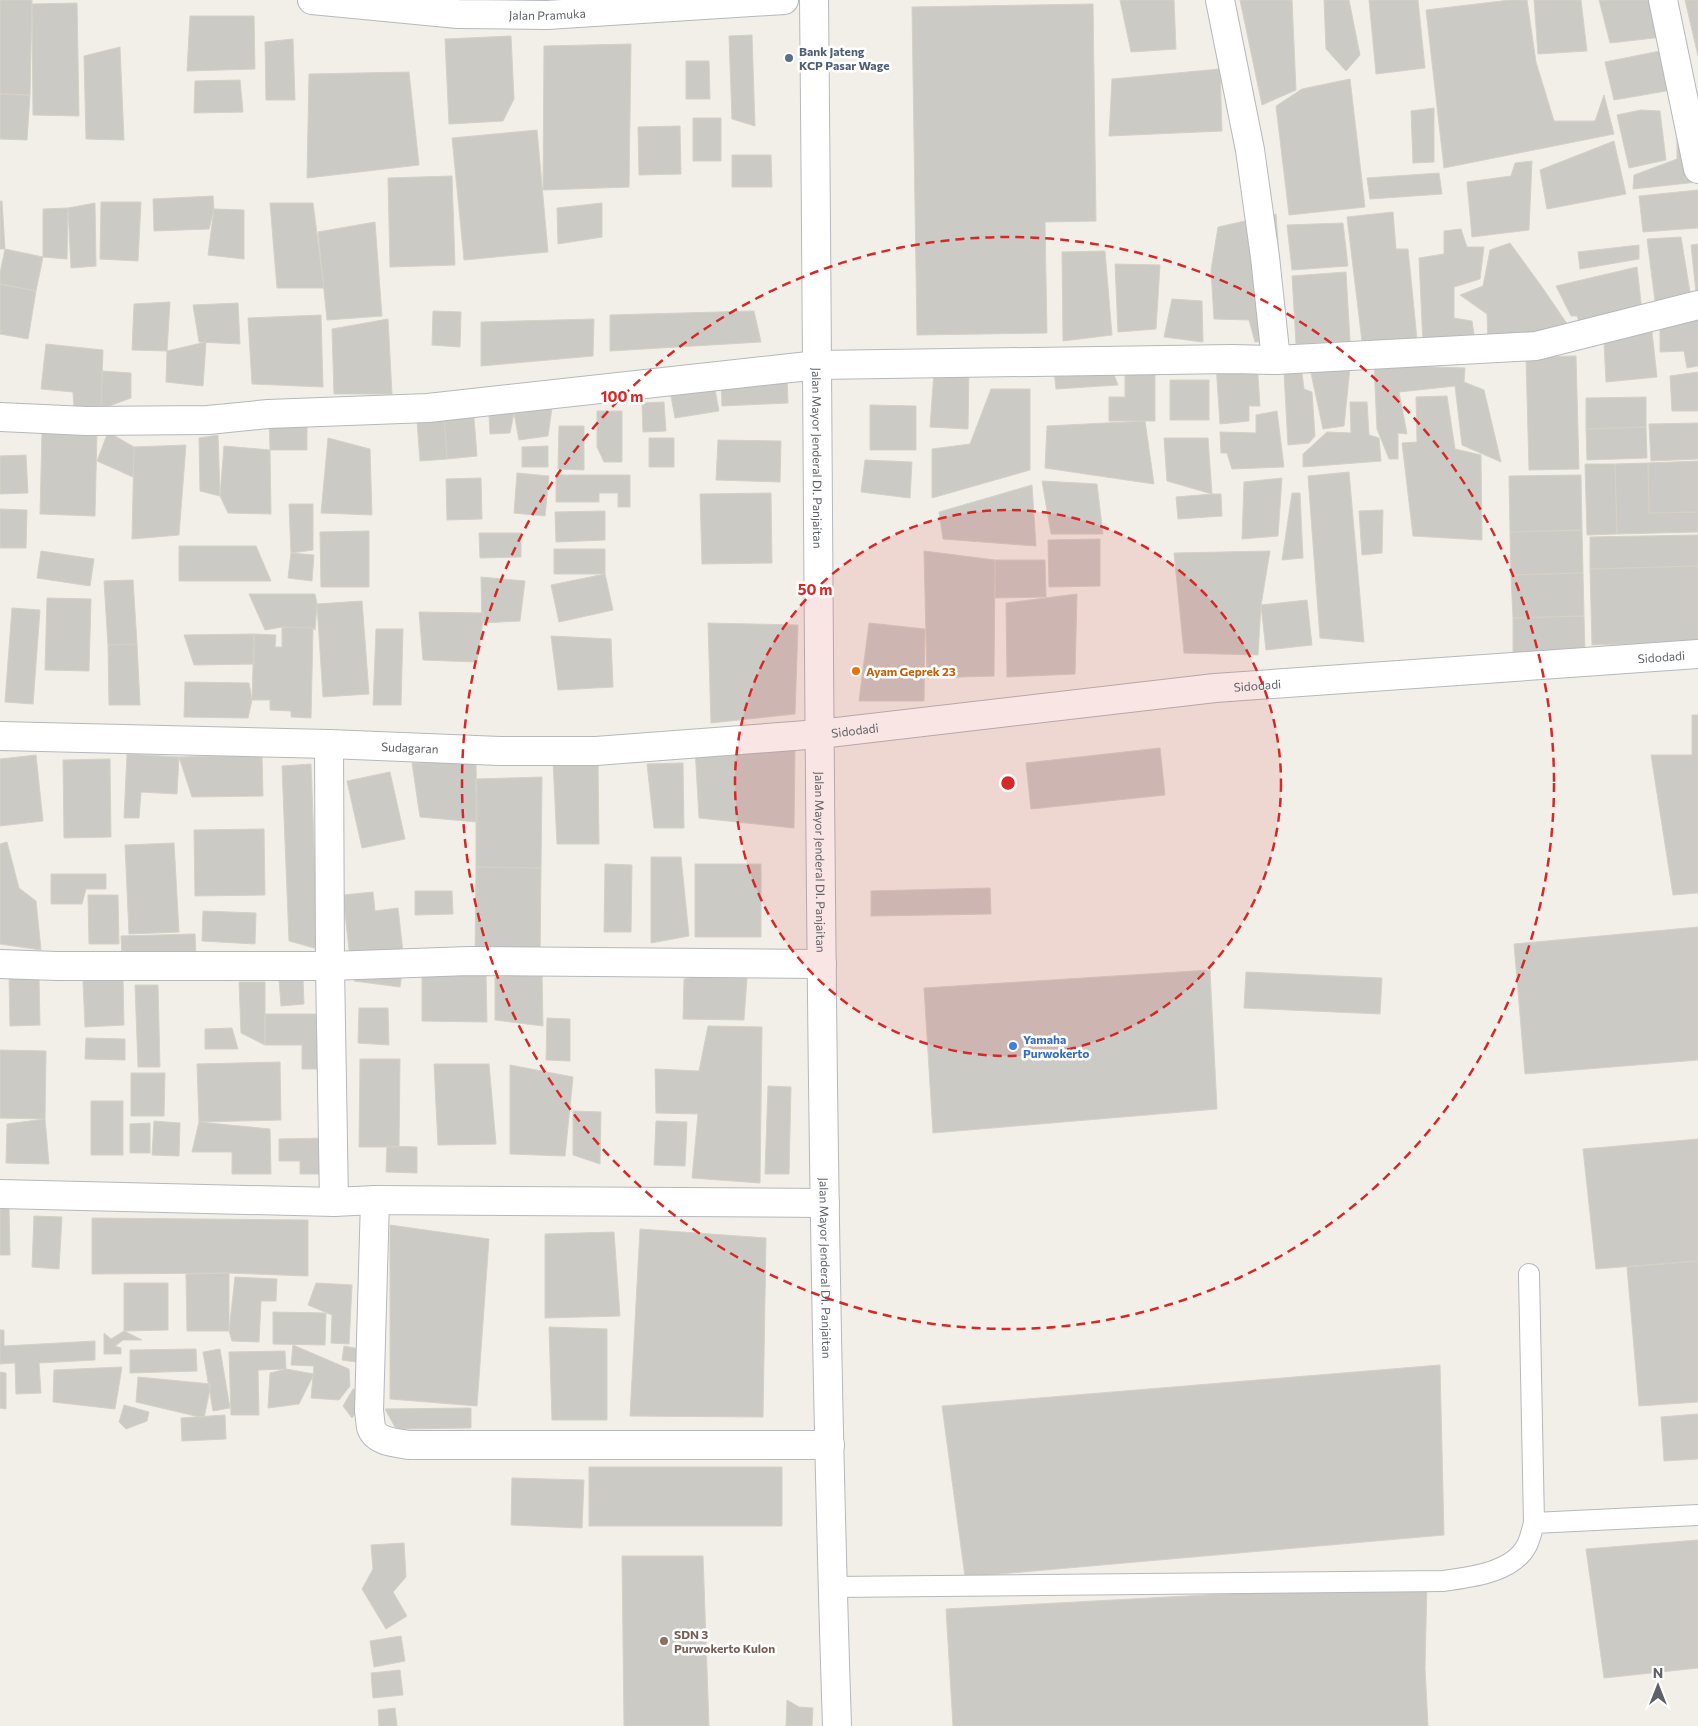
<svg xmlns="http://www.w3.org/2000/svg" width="1698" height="1726" font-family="Commissioner,sans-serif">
<rect width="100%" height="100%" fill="#f1efe8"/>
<!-- building -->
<path fill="#cccac5" stroke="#d6d1c6" d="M0,0H32L30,95L0,94Z
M1120,0H1174L1176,49L1131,52Z
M1240,0H1292L1296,90L1262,105Z
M1324,0H1349L1360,55L1346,71L1326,49Z
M1369,0H1418L1425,68L1376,74Z
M1510,0H1527L1536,62L1554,121H1595L1604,95L1614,134L1444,168L1426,10Z
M1534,0H1581L1587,51L1538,54Z
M1599,0H1655L1663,37L1610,43Z
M1685,0H1698V56Z
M77,3L79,116L33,115L32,4Z
M1093,4L1096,221L1045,222L1047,333L917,335L912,7Z
M190,16H254L255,69L187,71Z
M752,35L755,126L732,119L729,36Z
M511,36L514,99L503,121L449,124L445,39Z
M293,39L295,100H266L265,42Z
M631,44L629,187L543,190L544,46Z
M120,47L124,140L86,139L84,56Z
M1665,50L1672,90L1614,100L1605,62Z
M686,61H709L710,99H686Z
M1220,69L1222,131L1109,136L1112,79Z
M409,72L419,165L307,178L309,74Z
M1350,79L1365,207L1289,215L1276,106L1302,89Z
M240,80L243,112L194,113L195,81Z
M0,94L30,95L27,140L0,139Z
M1434,108V162L1413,163L1411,111Z
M1641,110L1660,111L1666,160L1629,168L1617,115Z
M693,118H721V161H693Z
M680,126L681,174L639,175L638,127Z
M537,130L548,252L464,260L452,138Z
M1698,137V182L1633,189L1634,175L1677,159V138Z
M1614,141L1626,194L1547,209L1540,170Z
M732,155H771L772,187H732Z
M1532,161L1529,230L1472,237L1467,182L1511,176L1515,163Z
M1439,173L1442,194L1370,199L1367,178Z
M452,176L455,265L390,267L388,178Z
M1698,190V228L1643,232L1639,196Z
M213,196L214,209L209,229L154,231L153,199Z
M0,201H2L5,249H0Z
M101,202H141L138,261L100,259Z
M95,203L96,266L71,268L68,208Z
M270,203H313L324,288H277Z
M602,203V237L558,244L557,208Z
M68,208L67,259L43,257V209Z
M214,209L244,210V259L208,255Z
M1393,212L1396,249H1408L1417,339L1363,350L1347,217Z
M1276,214L1285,341L1255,342L1249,320L1214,319L1211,270L1218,227Z
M375,222L382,316L327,320L318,232Z
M1343,223L1348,266L1292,270L1287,225Z
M1461,229L1467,247H1484L1480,279L1454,287V318L1472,321L1475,341L1423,344L1419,258L1444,254V231Z
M1681,237L1690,292L1655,301L1647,239Z
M1510,243L1542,287L1572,331L1488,343L1487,314L1460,295L1483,286L1490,250Z
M1698,244V292H1696L1691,245Z
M1639,245V259L1580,269L1578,252Z
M5,249L43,257L36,291L0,284V273Z
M1105,251L1112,335L1063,341L1062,252Z
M1115,264L1160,265L1156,329L1118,332Z
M1637,267L1642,311L1581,328L1577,316H1571L1556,286Z
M1346,272L1350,341L1296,344L1292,276Z
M0,284L36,291L28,339L0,334Z
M1172,299L1202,301L1203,342L1164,337Z
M170,302L167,351L132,350L134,304Z
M238,303L240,344L199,342L193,305Z
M1698,310V366L1687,368L1684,351L1660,352V321Z
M433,311L461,312L460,347L432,345Z
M754,311L761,342L610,351V315Z
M321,315L323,387L252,384L248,318Z
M388,319L392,394H334L332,329Z
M594,319L593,356L481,366V322Z
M1652,332L1657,377L1606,382L1604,342Z
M206,342L203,386L166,382L167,351Z
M46,344L103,350L101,409H74L73,392L41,389Z
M1256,347L1260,406H1249V421L1220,424L1215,350Z
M1352,348L1344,426L1323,429L1306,350Z
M1576,356L1579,469L1529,470L1526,357Z
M1125,365H1155V421H1109V397H1125Z
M1374,365L1465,368L1464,382L1484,390L1501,462L1462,445L1455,386L1399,392L1407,434L1398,433V459H1389L1377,429Z
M1111,367L1118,385L1056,389L1054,370Z
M969,369L968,429L930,427L934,372Z
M102,371L131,373V398L101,409Z
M1698,372V411H1672L1670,376Z
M1284,373H1302L1304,389L1312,392L1315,436L1309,443L1288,445Z
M787,377L788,403L722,406L721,379Z
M1170,380H1209V420H1170Z
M714,384L719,411L675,418L670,391Z
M991,389H1030V470L932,498V449L970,444Z
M1447,396L1455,449L1481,455L1482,540L1413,536L1402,443L1417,442L1416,397Z
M1646,397V427L1586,429V398Z
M664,402L666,431L643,432L642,403Z
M1350,402H1367L1369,435L1379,438L1381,461L1303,467V454L1327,432L1351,433Z
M870,405L916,406V450H870Z
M552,408L548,436L519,440L514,413Z
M597,411H622V462H604L597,447Z
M1277,411L1284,467L1232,469L1227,453H1221L1220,432L1256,433V415Z
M514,413L510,433L490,434L489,415Z
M269,415L307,427V450H270Z
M444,418H474L477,456L447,459Z
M444,418L447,459L420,461L417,420Z
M1145,421L1154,484L1045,468L1047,426Z
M1698,423V459L1651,461L1649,424Z
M559,426H584V470L558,469Z
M1646,427L1647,458L1587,460L1586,429Z
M42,431L97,432L95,516L40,514Z
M108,432L134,447L133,477L97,461Z
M218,435L220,496L200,491L199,438Z
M328,438L370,449L372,515L321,513Z
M649,438H674V467H649Z
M1164,438H1208L1212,494L1167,481Z
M718,440L781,441L780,482L716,480Z
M186,445L179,535L132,539L134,447Z
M224,446L270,450L271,514L228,513L220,496Z
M548,446V467H522V447Z
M26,455L28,493L0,494V456Z
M865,460L912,462L910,498L861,492Z
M1698,461V512L1649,513L1648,463Z
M1648,463L1649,513L1698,512V532L1617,534L1615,464Z
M1585,464H1615L1617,534L1587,535Z
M1349,472L1364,642L1320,638L1308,476Z
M517,473L549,476L545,516L514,513Z
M556,475H630V507H618V493H599V502H556Z
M1581,475L1582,530L1510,532L1509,476Z
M481,478L482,519L447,520L446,479Z
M1282,478L1278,536L1242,539L1244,482Z
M1042,481L1097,484L1103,534H1051Z
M1032,485L1036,546L943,539L939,512Z
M771,493L772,563L702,564L700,494Z
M1292,493H1300L1303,558L1282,560Z
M1212,494H1221L1222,516L1178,519L1176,497Z
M289,504H313V550L291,553Z
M0,509L27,510L26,548H0Z
M1383,510L1382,553L1362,555L1359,511Z
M605,511V540L556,542L555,512Z
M1582,530L1583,573L1511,575L1510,532Z
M369,531V587H321L320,532Z
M479,533H521V557L480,558Z
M1698,535V566L1590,569V537Z
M1100,539V586L1049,587L1048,540Z
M179,546H256L271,581H179Z
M554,549H605V574H554Z
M41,551L94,559L90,586L37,578Z
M924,551L995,560L994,676L927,678Z
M1270,551L1261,605L1258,655L1184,653L1174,553Z
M291,553L314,555L312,581L288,578Z
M995,560H1045L1046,597L995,598Z
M1698,566V642L1592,645L1590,569Z
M1583,573L1584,616L1513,618L1511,575Z
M605,574L613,610L559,622L551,585Z
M481,577L525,581L520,621L482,623Z
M133,580L137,644L108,645L104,581Z
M249,594H315L317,604L315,630L313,628L282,627L265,630Z
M1077,594L1075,674L1007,677L1006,603Z
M47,598L91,599L89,671L45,670Z
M1307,600L1312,645L1266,650L1261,605Z
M362,601L369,694L323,697L317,604Z
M12,608L40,610L33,704L5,702Z
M419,612L484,613L477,662L423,660Z
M1584,616L1585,653L1513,655V618Z
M708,623L798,625L795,714L711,723Z
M869,623L925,629L924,701H859Z
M282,627L313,628L311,718L291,717V711L270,710V700H252L254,634L276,635L275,647H282Z
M376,629H403L401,705H373Z
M254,634V664L194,665L184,635Z
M551,636L611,639L613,687L558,690Z
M137,644L140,705H109L108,645Z
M185,682L249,683L252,700L248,718L184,717Z
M1692,715H1698V893L1673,895L1651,755H1692Z
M695,748L795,749L794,828L699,818Z
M1160,748L1165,795L1031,809L1026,763Z
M127,754L179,757L177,794L141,792L139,818H124Z
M36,755L43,821L0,826V759Z
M262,755L263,796L192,797L179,757Z
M110,759L111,837L64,838L63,760Z
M553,761L598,763L599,844H557Z
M476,762L477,822L420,817L412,763Z
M683,763L684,828H654L647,764Z
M311,764L318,949L289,941L282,766Z
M390,772L405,839L362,848L347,781Z
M542,777L541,868L476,867V779Z
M264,829L265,895L195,896L194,830Z
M7,842L19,888L36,901L41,950L0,944V844Z
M174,843L179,932L129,934L125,845Z
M651,857H681L689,936L651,943Z
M605,864L632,865L631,932H604Z
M695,864H761V937H695Z
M476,867L541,868L540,957L475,956Z
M51,874H106V889H86L82,904H51Z
M990,888L991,914L871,916V891Z
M415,891H452L453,914L415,915Z
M373,892L375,911L398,908L403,952L350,958L343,895Z
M88,895H118L119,944H89Z
M203,911L256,913L255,944L202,941Z
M1698,927V1060L1525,1074L1514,944Z
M195,934L196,954L122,956L121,936Z
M403,967L400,987L354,981L359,972Z
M1210,970L1217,1109L933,1133L924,988Z
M486,972L487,1022L422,1021V973Z
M542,972L543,1026L495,1020V977Z
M1246,972L1382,978L1380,1014L1244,1008Z
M705,975L747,978L744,1020L683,1019L684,979Z
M39,976L40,1025L10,1026L9,977Z
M303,978L304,1004L281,1006L279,979Z
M123,979L124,1025L85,1027L83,981Z
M239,982H265V1045L241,1033Z
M135,985H158L160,1067H138Z
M359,1008H388L389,1045L358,1043Z
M265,1014H319L318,1069H302V1045H265Z
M547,1018L570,1019V1061L546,1060Z
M708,1026L762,1027L760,1183L692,1178L698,1114L656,1113L655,1069L699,1071Z
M232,1028L238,1049H205V1029Z
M86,1038L125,1039V1060L85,1059Z
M0,1050L46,1051L45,1119L0,1118Z
M360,1059H400L399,1147H359Z
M280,1062L281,1120L199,1122L197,1064Z
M434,1064H489L496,1144L438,1145Z
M510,1065L573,1077L565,1156L510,1154Z
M131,1073H165L164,1116H131Z
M768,1086L791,1087L789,1174H765Z
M91,1101H123V1155H91Z
M573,1111L601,1112L600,1164L573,1155Z
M45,1119L49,1164L6,1163L7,1124Z
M154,1121L180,1123L179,1156L152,1155Z
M656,1121L687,1122L685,1166L654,1165Z
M199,1122L270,1129L271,1174H232V1152H192Z
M150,1123V1153H130V1124Z
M323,1138V1174H300V1161H279V1139Z
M1698,1139V1261L1596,1269L1583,1149Z
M387,1146L417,1147V1173L386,1172Z
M9,1206L10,1255H0V1207Z
M34,1216L62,1217L59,1269L32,1267Z
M92,1218L308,1220V1276L229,1273L92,1274Z
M390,1225L489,1239L477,1406L390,1399Z
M640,1229L766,1238L763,1417L630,1416Z
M614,1232L620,1316L545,1318V1234Z
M1698,1261V1402L1639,1406L1627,1267Z
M229,1273V1331H187L186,1274Z
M235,1277L277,1279L276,1301H261L259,1342L232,1341L229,1331Z
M124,1283H168V1330L124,1331Z
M316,1283L352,1285L349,1344L331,1343L332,1315L308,1305Z
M273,1312L326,1313L325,1345L273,1344Z
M549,1327L607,1329V1420H552Z
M0,1330H4V1346L95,1341V1360L39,1363L41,1393L16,1394L15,1363L0,1364Z
M124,1331L142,1340H123L115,1346L121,1348V1354H104V1333L111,1339Z
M293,1345L349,1369L350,1386L339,1400L311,1398L314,1366L291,1365Z
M344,1346L365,1350L363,1363L342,1360Z
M196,1349L197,1371L130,1373V1350Z
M220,1349L230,1408L213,1411L203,1352Z
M285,1351L286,1369L258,1370L259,1415H231L229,1352Z
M1440,1365L1444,1535L965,1577L942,1406Z
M122,1367L115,1409L53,1402L54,1370Z
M286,1369L314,1374L299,1404L268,1408L270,1373Z
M0,1372L6,1373V1409L0,1408Z
M138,1377L211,1384L204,1418L136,1402Z
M353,1389L360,1390L358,1410L352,1418L343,1406Z
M124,1405L149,1412L147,1421L126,1429L119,1422Z
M471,1408V1428L396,1429L385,1409Z
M1698,1414V1459L1664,1461L1661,1417Z
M225,1415L226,1439L182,1441L181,1418Z
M589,1467H782V1526H589Z
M512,1478L584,1480L582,1528L511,1525Z
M1698,1540V1668L1604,1678L1586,1549Z
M404,1543L406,1577L393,1592L407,1616L386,1629L362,1589L373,1569L371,1545Z
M622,1556H703L709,1726H624Z
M1427,1583L1425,1668L1428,1726H953L946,1609Z
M401,1636L405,1661L374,1667L370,1641Z
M400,1670L403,1695L373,1698L371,1673Z
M787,1700L799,1707L813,1708L812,1726H786Z
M395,1708L397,1726H379L378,1710Z"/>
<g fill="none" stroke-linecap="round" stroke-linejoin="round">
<!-- service casing -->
<g stroke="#b5b8bc" stroke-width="22">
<path id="service" d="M1534,1523L1698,1515
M833,1587L1443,1581C1470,1577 1513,1573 1527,1545C1530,1539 1532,1530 1534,1523L1529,1274"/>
</g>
<!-- minor casing -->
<g stroke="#b5b8bc" stroke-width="30">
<g id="minor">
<path d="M1220,0L1250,150L1265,257L1276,360"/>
<path d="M1663,0L1698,169"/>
<path d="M0,417L86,421L208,420L268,414L428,408L818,365L1232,359L1276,360L1536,346L1698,305"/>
<path id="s1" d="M0,736L329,744L500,751H596L820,734L1215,688L1698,654"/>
<path d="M329,744L330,966L334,1202"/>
<path d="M0,964L57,966H330L469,961L822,964"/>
<path d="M0,1194L334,1202L375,1200L825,1203"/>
<path d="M375,1200L369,1411C370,1416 370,1422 371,1427C375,1442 397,1443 410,1445H830"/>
</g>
</g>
<!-- tertiary casing -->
<g stroke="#b5b8bc" stroke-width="30">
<g id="tertiary">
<path id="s2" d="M312,0L458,14L547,15L784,0"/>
<path id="s3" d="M814,0C820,575 818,1151 837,1726"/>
</g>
</g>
<!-- service -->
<use href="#service" stroke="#fff" stroke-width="20"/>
<!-- minor -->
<use href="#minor" stroke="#fff" stroke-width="28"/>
<!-- tertiary -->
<use href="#tertiary" stroke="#fff" stroke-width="28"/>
</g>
<!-- distance rings -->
<circle cx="1008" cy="783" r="273" fill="#d62828" fill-opacity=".12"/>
<g fill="none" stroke="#d62828" stroke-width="2.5" stroke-dasharray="9 6">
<circle cx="1008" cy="783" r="273"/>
<circle cx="1008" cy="783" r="546"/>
</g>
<!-- markers -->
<circle fill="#5c6f8a" stroke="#fff" stroke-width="2" cx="789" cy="58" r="5"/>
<circle fill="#e8710a" stroke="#fff" stroke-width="2" cx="856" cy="671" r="5"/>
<circle fill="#3f7fe0" stroke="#fff" stroke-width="2" cx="1013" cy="1046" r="5"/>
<circle fill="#8d6e63" stroke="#fff" stroke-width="2" cx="664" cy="1641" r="5"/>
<g text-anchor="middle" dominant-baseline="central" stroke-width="5" stroke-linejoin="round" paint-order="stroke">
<!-- street labels -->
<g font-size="12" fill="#5f6368" stroke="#fff">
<text stroke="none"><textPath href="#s2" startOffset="236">Jalan Pramuka</textPath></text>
<text stroke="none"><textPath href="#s3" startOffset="458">Jalan Mayor Jenderal DI. Panjaitan</textPath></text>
<text stroke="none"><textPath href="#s1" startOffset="1666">Sidodadi</textPath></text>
<text stroke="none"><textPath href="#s1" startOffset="1261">Sidodadi</textPath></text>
<text stroke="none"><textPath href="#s1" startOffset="856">Sidodadi</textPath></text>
<text stroke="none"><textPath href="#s1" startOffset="410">Sudagaran</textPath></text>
<text stroke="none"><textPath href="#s3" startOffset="862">Jalan Mayor Jenderal DI. Panjaitan</textPath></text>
<text stroke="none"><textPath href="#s3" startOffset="1268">Jalan Mayor Jenderal DI. Panjaitan</textPath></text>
</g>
<!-- service labels -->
<g font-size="12" font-weight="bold" fill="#4e5e75" stroke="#fff" text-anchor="start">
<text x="799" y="51">Bank Jateng<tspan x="799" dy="14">KCP Pasar Wage</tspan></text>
</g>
<!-- food labels -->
<g font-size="12" font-weight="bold" fill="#c56008" stroke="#fff" text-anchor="start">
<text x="866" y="671">Ayam Geprek 23</text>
</g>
<!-- shop labels -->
<g font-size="12" font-weight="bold" fill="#366cbe" stroke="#fff" text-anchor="start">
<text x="1023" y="1039">Yamaha<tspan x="1023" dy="14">Purwokerto</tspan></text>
</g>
<!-- education labels -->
<g font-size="12" font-weight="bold" fill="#785e54" stroke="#fff" text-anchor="start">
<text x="674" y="1634">SDN 3<tspan x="674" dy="14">Purwokerto Kulon</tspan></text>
</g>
</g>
<circle cx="1008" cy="783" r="8" fill="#d62828" stroke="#fff" stroke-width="2.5"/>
<g font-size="15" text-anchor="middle" font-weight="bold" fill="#d62828" stroke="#fff" stroke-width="5" stroke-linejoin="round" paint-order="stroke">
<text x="622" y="402">100 m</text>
<text x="815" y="595">50 m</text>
</g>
<!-- north arrow -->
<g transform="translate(1658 1686)" stroke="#ffffff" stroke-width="4" paint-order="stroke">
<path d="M0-4L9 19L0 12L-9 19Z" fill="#5f6368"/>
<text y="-8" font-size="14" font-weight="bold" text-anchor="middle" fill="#5f6368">N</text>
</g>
</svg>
